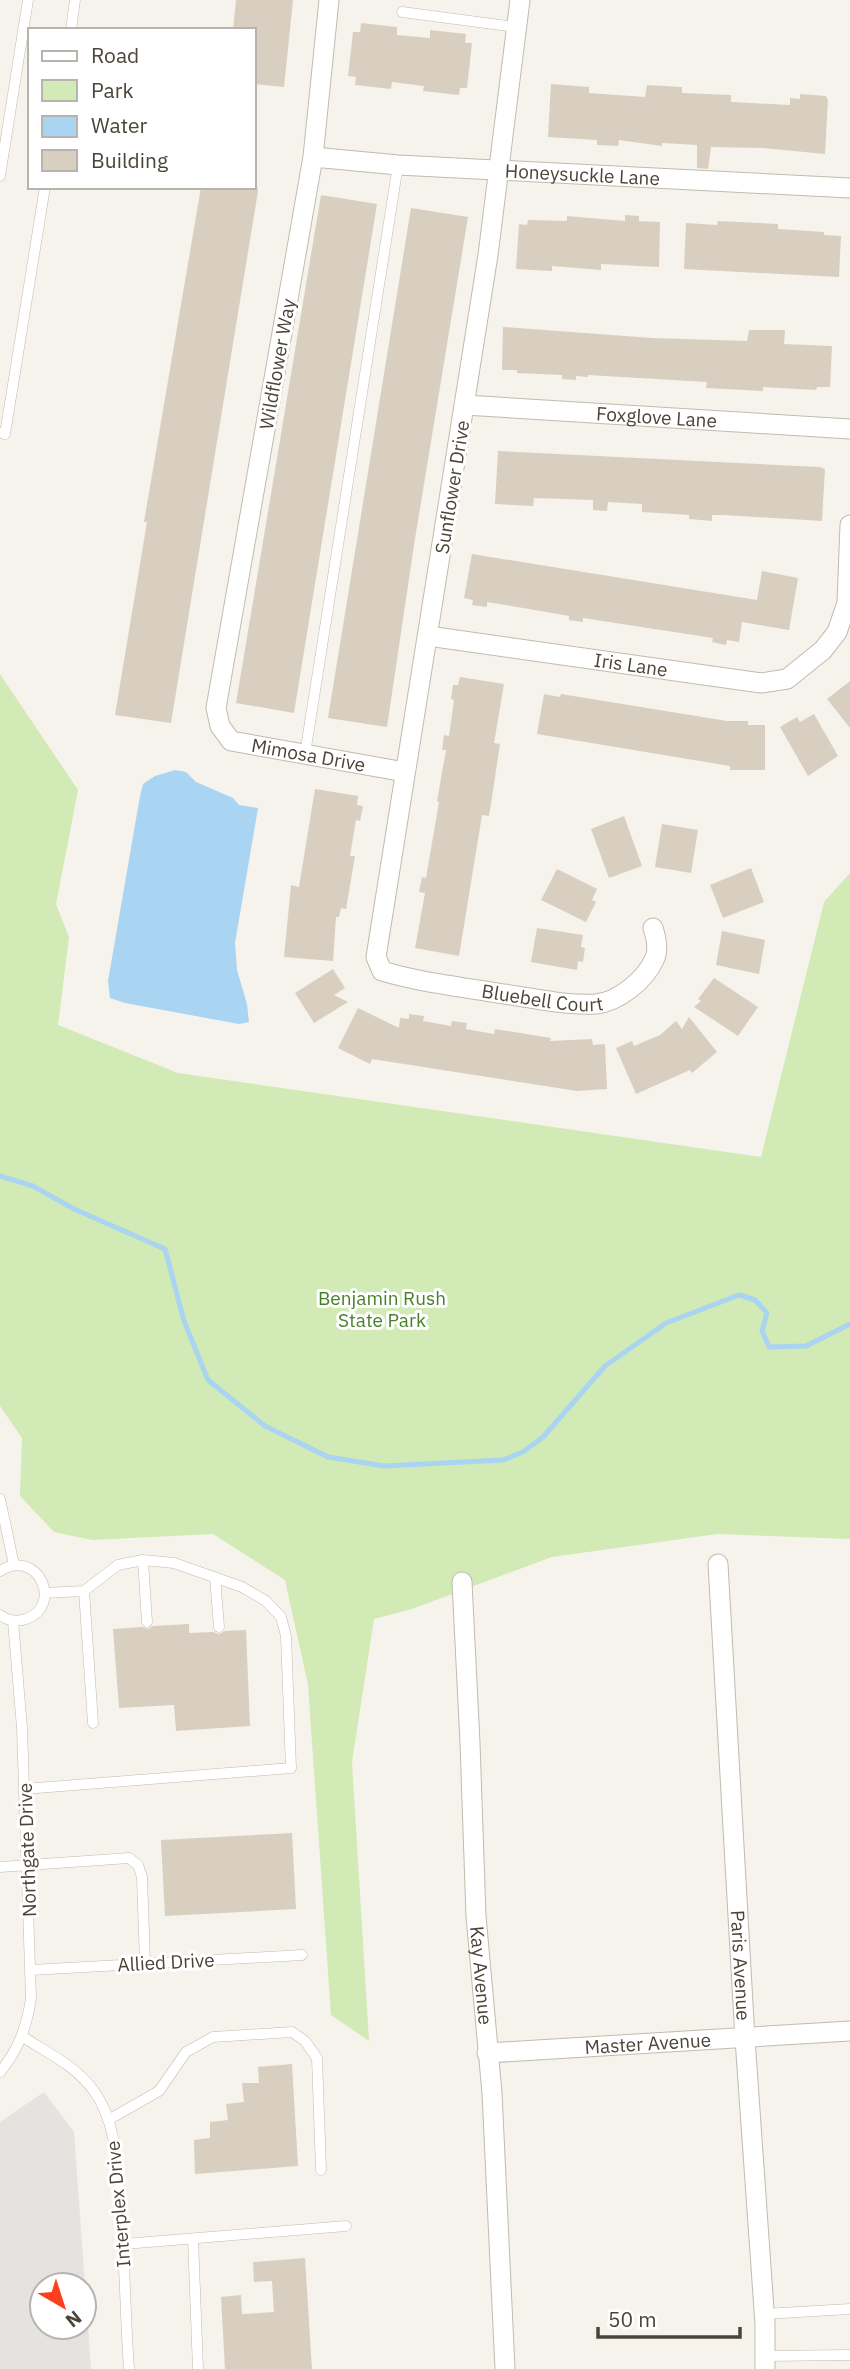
<svg xmlns="http://www.w3.org/2000/svg" width="850" height="2369" font-family="'IBM Plex Sans',sans-serif">
<rect width="100%" height="100%" fill="#f6f3ec"/>
<!-- green -->
<path fill="#d2eab5" d="M0,674L78,790L56,904L69,937L58,1025L178,1073L761,1157L824,902L850,873V1539L717,1534L552,1557L412,1609L374,1619L352,1762L369,2041L331,2015L308,1685L285,1580L213,1534L92,1540L54,1532L20,1496L22,1438L0,1406Z"/>
<!-- parking -->
<path fill="#e5e3e0" fill-rule="evenodd" d="M44,2092L74,2132L91,2369H0V2122ZM42,2285H84V2327H42Z"/>
<!-- water -->
<path fill="#a9d4f2" d="M175,770L186,772L196,782L233,798L239,805L258,808L235,943L237,970L247,1004L249,1022L239,1024L125,1003L110,998L108,981L140,796L143,784L155,776Z"/>
<g fill="none" stroke-linecap="round" stroke-linejoin="round">
<!-- stream -->
<path stroke="#a9d4f2" stroke-width="5" d="M0,1176L33,1186L74,1209L165,1249L184,1321L208,1380L265,1426L328,1457L384,1466L503,1460L523,1452L543,1437L605,1366L666,1323L739,1295L755,1300L767,1313L762,1331L769,1347L806,1346L850,1324"/>
</g>
<!-- building -->
<path fill="#d8cfc1" d="M236,0H293L284,87L254,84V30H233Z
M361,23L397,27V35L430,38V30L466,34L465,43H472L467,88H460L459,95L423,91L424,86L392,82L391,89L355,85L356,77L348,76L353,32H360Z
M551,84L589,87V93L645,97L647,85L682,87V93L731,95V102L790,105V98L800,99V94L826,96L828,100L825,154L763,148L711,147L708,169L697,168V145L662,143V146L619,140L618,146L597,145V140L548,137Z
M201,187H257L258,191L171,723L115,715L147,522H144Z
M321,195L377,204L294,713L236,703Z
M411,208L468,217L414,545L387,727L328,718Z
M625,215L639,216V221L660,222L659,267L601,264V270L552,266V271L516,269L519,224L527,225L528,220L567,221V216L625,221Z
M718,221L778,224V229L824,232V235L841,236L839,277L684,269L686,223L717,225Z
M503,327L652,338L747,341L749,330H785L784,344L832,346L830,387H817L816,390L763,387V391L706,388L707,382L588,375V377L576,376V380L562,379V375L517,373V370H502Z
M498,451L819,467L825,469L822,521L724,515H712V521L689,519V515L642,512V504L608,502L607,511L593,510V500L534,498L533,506L495,504Z
M472,554L757,600L762,571L798,578L789,630L742,622L739,642L727,640L726,645L712,642L713,638L583,618V622L569,620V616L535,610L487,602V607L472,605L473,600L464,598Z
M460,677L504,684L494,743L500,744L491,804L489,816L482,815L459,956L415,948L425,893L419,892L422,877L426,878L439,802L437,801L446,750H442L444,735L449,736L454,700L451,699L453,685H458Z
M850,681V728L827,699Z
M544,694L560,697L561,694L727,721H748V725H765V770H730V766L537,734Z
M814,714L838,756L808,776L780,727L797,717L800,722Z
M315,789L358,796L357,805L363,806L360,821L356,820L350,856H355L346,909L341,908L339,917H336L333,961L284,957L291,885L299,887Z
M624,816L642,866L609,878L591,829Z
M662,824L698,830L691,873L655,867Z
M751,868L764,902L723,918L710,885Z
M557,869L597,889L592,900L596,902L586,922L541,900Z
M537,928L583,935L581,947L585,948L583,962L578,961L577,970L531,962Z
M722,931L765,940L759,974L716,965Z
M333,969L345,988L334,995L348,1002L314,1023L295,993Z
M714,978L758,1007L738,1036L694,1007L701,1001L698,999Z
M358,1008L399,1028L400,1018L409,1019V1014L424,1016L423,1021L451,1026L452,1021L467,1023L466,1029L494,1034L495,1029L551,1038L550,1041L592,1039L593,1045L605,1044L607,1089L577,1091L372,1059L370,1064L338,1048Z
M689,1017L717,1052L692,1073L690,1070L636,1094L616,1048L632,1041L634,1046L660,1035L676,1021L682,1029Z
M189,1624V1633L213,1632L219,1634L225,1631L246,1630L250,1726L176,1731L174,1705L119,1708L113,1629L142,1627L148,1629L153,1626Z
M292,1833L296,1909L165,1916L161,1840Z
M292,2064L298,2166L195,2174L194,2140L210,2138V2122L228,2120L226,2104L244,2102L242,2083H259L258,2067Z
M305,2258L312,2369H225L221,2297L241,2295L242,2314L274,2312L272,2281L254,2282L253,2262Z"/>
<g fill="none" stroke-linecap="round" stroke-linejoin="round">
<!-- service casing -->
<g stroke="#c2bbae" stroke-width="11">
<path id="service" d="M402,12L516,27
M71,30L75,0
M0,176L28,0
M0,433L5,434L45,187
M305,754L398,165
M0,1499L14,1565
M143,1560L147,1622
M0,1571C38,1547 64,1606 26,1619C17,1622 8,1621 0,1615
M215,1577L219,1627
M84,1591L93,1723
M24,1789L291,1768L286,1636L281,1617L266,1601L242,1587L174,1563L143,1560L118,1565L84,1591L45,1593
M0,1867L129,1858L138,1865L142,1877L145,1963
M31,1970L302,1955
M23,2037C48,2053 76,2066 94,2091C117,2123 117,2166 120,2204C125,2259 125,2314 129,2369
M0,2072C19,2049 27,2026 31,1998L22,1728L13,1621
M108,2120L159,2091L186,2052L213,2037L292,2032L305,2041L317,2058L321,2170
M193,2239L198,2369
M124,2244L346,2226
M764,2314L850,2309
M765,2356L850,2355"/>
</g>
<!-- minor casing -->
<g stroke="#c2bbae" stroke-width="21">
<g id="minor">
<path id="s1" d="M329,0L313,157L216,708L220,726L231,741L405,772"/>
<path id="s2" d="M520,0L488,255L376,957L382,971C422,983 463,987 504,994C534,998 566,1006 596,1004C618,1002 645,980 654,960C659,951 656,937 653,928"/>
<path id="s3" d="M313,157L398,165L850,188"/>
<path id="s4" d="M465,405L850,429"/>
<path id="s5" d="M428,636L761,683L787,679L823,650L837,632L847,603L850,525"/>
<path id="s6" d="M718,1564L745,2039L765,2324V2369"/>
<path id="s7" d="M462,1582L470,1743L476,1916L492,2093L505,2369"/>
<path id="s8" d="M487,2053L850,2031"/>
</g>
</g>
<!-- service -->
<use href="#service" stroke="#fff" stroke-width="10"/>
<!-- minor -->
<use href="#minor" stroke="#fff" stroke-width="19"/>
</g>
<g text-anchor="middle" dominant-baseline="central" stroke-width="6" stroke-linejoin="round" paint-order="stroke">
<!-- street labels -->
<g font-size="19" fill="#4b4439" stroke="#fff">
<text stroke="none"><textPath href="#s3" startOffset="270">Honeysuckle Lane</textPath></text>
<text transform="translate(277 364) rotate(-80)">Wildflower Way</text>
<text stroke="none"><textPath href="#s4" startOffset="192">Foxglove Lane</textPath></text>
<text transform="translate(452 487) rotate(-81)">Sunflower Drive</text>
<text stroke="none"><textPath href="#s5" startOffset="205">Iris Lane</textPath></text>
<text stroke="none"><textPath href="#s1" startOffset="833">Mimosa Drive</textPath></text>
<text stroke="none"><textPath href="#s2" startOffset="1146">Bluebell Court</textPath></text>
<text transform="translate(27 1850) rotate(-92)">Northgate Drive</text>
<text transform="translate(166 1962) rotate(-3)">Allied Drive</text>
<text stroke="none"><textPath href="#s6" startOffset="402">Paris Avenue</textPath></text>
<text stroke="none"><textPath href="#s7" startOffset="394">Kay Avenue</textPath></text>
<text stroke="none"><textPath href="#s8" startOffset="161">Master Avenue</textPath></text>
<text transform="translate(118 2204) rotate(-95)">Interplex Drive</text>
</g>
<!-- park labels -->
<g font-size="19" fill="#4a7f2a" stroke="#fff">
<text x="382" y="1298">Benjamin Rush<tspan x="382" dy="22">State Park</tspan></text>
</g>
</g>
<!-- legend -->
<rect x="28" y="28" width="228" height="161" fill="#ffffff" stroke="#b7b4b0" stroke-width="2"/>
<rect x="42" y="51" width="35" height="10" fill="#ffffff" stroke="#b7b4b0" stroke-width="2"/>
<text x="91" y="63" font-size="21" fill="#4b4439">Road</text>
<rect x="42" y="80" width="35" height="21" fill="#d2eab5" stroke="#b7b4b0" stroke-width="2"/>
<text x="91" y="98" font-size="21" fill="#4b4439">Park</text>
<rect x="42" y="116" width="35" height="21" fill="#a9d4f2" stroke="#b7b4b0" stroke-width="2"/>
<text x="91" y="133" font-size="21" fill="#4b4439">Water</text>
<rect x="42" y="150" width="35" height="21" fill="#d8cfc1" stroke="#b7b4b0" stroke-width="2"/>
<text x="91" y="168" font-size="21" fill="#4b4439">Building</text>
<!-- north arrow -->
<g transform="translate(63 2306) rotate(141)"><circle r="33" fill="#ffffff" stroke="#b7b4b0" stroke-width="2"/>
<path d="M0-5L12 26L0 18L-12 26Z" fill="#fc3f1d"/>
<text y="-10" font-size="19" font-weight="bold" text-anchor="middle" fill="#4b4439">N</text>
</g>
<!-- scale -->
<path d="M598 2327v10h142v-10" fill="none" stroke="#4b4439" stroke-width="3.5"/>
<text x="608" y="2327" font-size="21" fill="#4b4439" stroke="#ffffff" stroke-width="5" paint-order="stroke">50 m</text>
</svg>
